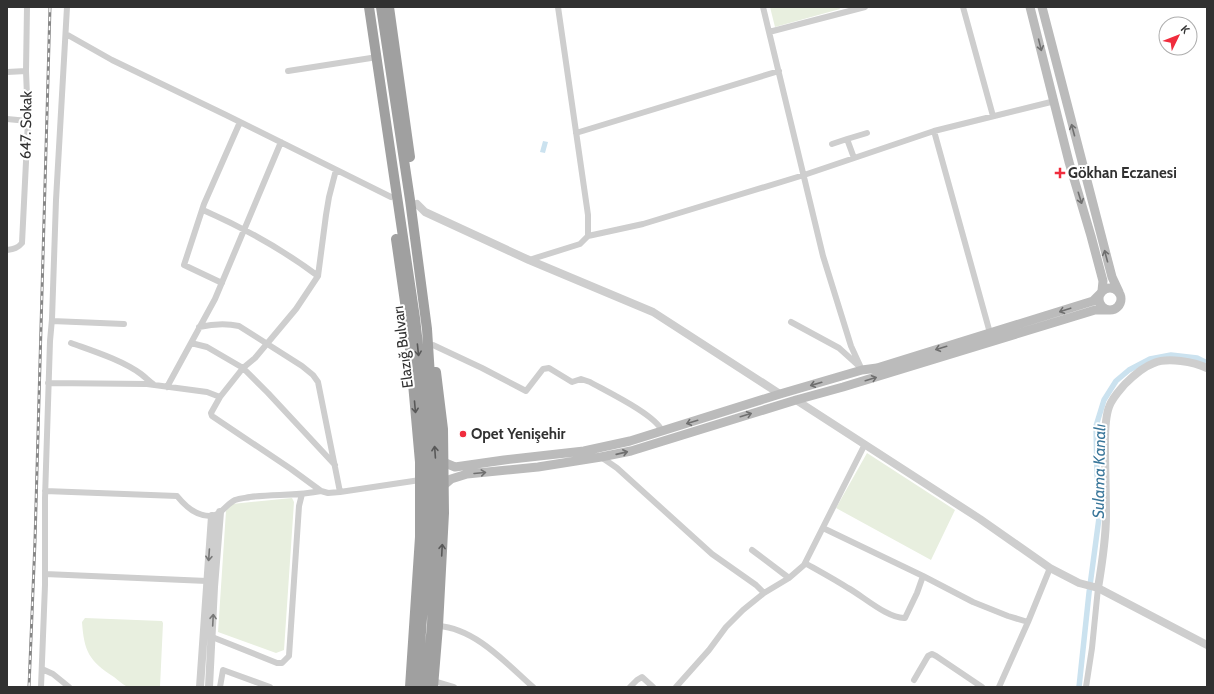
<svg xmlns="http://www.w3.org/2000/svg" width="1214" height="694" font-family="Cabin,sans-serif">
<rect width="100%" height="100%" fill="#fff"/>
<!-- green -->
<path fill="#e8efdf" d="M770,7H839L840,9L775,27Z
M867,453L955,510L931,560L836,508Z
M292,498L294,502L284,650L276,653L218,632L226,511L232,504Z
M85,618L162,621L163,623L160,687C152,687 137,689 129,687C124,686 118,680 114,677C89,661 84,651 82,622Z"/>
<!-- water -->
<path fill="#cbe2ef" d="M543,141L548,142L545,153L540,152Z"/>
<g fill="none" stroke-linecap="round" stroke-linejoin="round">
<!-- canal -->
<path stroke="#cbe2ef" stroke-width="5.5" d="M1079,687L1089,593L1101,503L1097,475L1096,426L1104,400L1116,381L1129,370L1150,359L1171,355L1197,358L1207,363"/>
<!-- minor -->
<path stroke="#cecece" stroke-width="6" d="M763,7L823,256L851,346L862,370
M963,7L993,116
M769,32L865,7
M66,34L112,60L226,115L391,197
M288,71L371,58
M7,72L26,71
M7,119L28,121
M934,131L990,333
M576,133L779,71
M847,139L867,133
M832,144L847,139L854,158
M336,170L329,197L326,215L318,276L296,309L255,358L243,368L220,397L211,413L212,416L291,469L321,491L328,493L340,492L420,480
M203,210C244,228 282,249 318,276
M588,236L643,224L804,175L934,131L1055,101
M7,250C14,249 18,248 22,243L28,121L26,71L27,7
M529,260L580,244L588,236V215L558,7
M222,283L184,265L204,204L240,122
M52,321L124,324
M791,322L839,348L860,367
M199,327C213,324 225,323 239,326L302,366L313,375L318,382L340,492
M71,343C93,351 122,360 141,374C145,377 149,381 153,384
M191,343L207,347L243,368L268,393L335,465
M433,345L482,368L526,391L543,369L549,368L572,382L581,379L590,382C606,391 656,415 662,431
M48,383L147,384L207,392L220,397
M167,387L215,299L281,142
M601,457L617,468L712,554L756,585L764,593
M45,491L177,496C185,506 196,516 210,516C221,516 226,504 235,500C240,498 246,498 250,497C274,494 298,496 321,491
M823,528L923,576L973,602L1008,616L1028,622
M752,550L789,578
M805,563C819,571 834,579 848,588C863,596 888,619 905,618L917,593L923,576
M45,574L207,581
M438,626C475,628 507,664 533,687
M212,637L277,663H282L289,656L299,506L302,494
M42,669L53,674L69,687
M914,680L928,656L932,654L936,656L982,687
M434,681L454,687
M41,687L45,585V498L50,341L52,319L56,200L67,7
M220,687L223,670L270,687
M630,687L637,680L642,677L653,687
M676,687L709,650L726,627L743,610L764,593L789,578L804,565L865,444
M999,687L1028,622L1050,568
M1086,687L1092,648L1098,588"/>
<!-- tertiary -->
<path stroke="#cecece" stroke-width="8" d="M417,204L425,212L529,260L653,312L780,394
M796,400L980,519L1050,568L1079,583L1098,588L1207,645
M1098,588C1102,564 1106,540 1106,516C1106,491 1105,467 1105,443C1105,431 1105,418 1109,407C1112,398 1119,391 1125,384C1133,376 1143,367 1154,363C1168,357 1194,362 1207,368
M200,687L212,516
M209,687L214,587L220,512"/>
<!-- secondary -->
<path stroke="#bbb" stroke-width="9" d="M1030,7L1069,162L1091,236L1103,281L1102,291
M1042,7L1112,277L1119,292
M1099 299a11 11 0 1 1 22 0a11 11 0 1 1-22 0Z
M443,462L455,467L504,460L584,451L630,441L780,394L862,370L877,368L1093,301L1100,294
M444,485L451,479L467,474L538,467L601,457L631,451L796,400L843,387L1095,310H1106"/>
<!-- trunk -->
<path stroke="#a0a0a0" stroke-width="10" d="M369,7L415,318L424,399L427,483V550L417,687
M381,7L410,200L427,329L436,471V489L432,625L426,687
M389,7L410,157
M396,239L407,316L420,462V537L410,687
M433,687L438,626L444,513L443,429L436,372"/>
<!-- rail casing -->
<g stroke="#868686" stroke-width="3">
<path id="rail" d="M29,687L35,541L50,7"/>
</g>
<!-- rail -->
<use href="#rail" stroke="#fff" stroke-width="1.5" stroke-dasharray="4.5" stroke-linecap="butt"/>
</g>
<!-- one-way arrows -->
<defs><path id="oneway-shaft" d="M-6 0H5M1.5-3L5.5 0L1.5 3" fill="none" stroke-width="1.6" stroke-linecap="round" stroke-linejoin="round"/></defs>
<g stroke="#6f6f6f">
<use href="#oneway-shaft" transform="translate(1040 45) rotate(76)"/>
<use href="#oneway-shaft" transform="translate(1073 130) rotate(-105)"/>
<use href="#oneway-shaft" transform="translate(1080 198) rotate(73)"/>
<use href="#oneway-shaft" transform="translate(1106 256) rotate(-105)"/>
<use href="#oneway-shaft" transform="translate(1065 310) rotate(162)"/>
<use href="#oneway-shaft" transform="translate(941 348) rotate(163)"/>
<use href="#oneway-shaft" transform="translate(871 379) rotate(-17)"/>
<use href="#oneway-shaft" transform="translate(816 384) rotate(164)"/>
<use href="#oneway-shaft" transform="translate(746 415) rotate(-17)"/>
<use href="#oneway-shaft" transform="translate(692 422) rotate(163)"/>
<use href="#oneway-shaft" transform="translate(622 453) rotate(-13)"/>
<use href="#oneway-shaft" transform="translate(480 473) rotate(-5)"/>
</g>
<g stroke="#585858">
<use href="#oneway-shaft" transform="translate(418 350) rotate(84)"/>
<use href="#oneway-shaft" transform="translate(415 407) rotate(85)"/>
<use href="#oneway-shaft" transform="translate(435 452) rotate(-94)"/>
<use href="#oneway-shaft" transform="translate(442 550) rotate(-87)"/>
</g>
<g stroke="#787878">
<use href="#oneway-shaft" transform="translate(209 555) rotate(94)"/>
<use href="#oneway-shaft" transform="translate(213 620) rotate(-87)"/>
</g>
<!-- markers -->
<g fill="#f02c3d" stroke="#fff" stroke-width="1.5">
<path d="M1058 167h4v4h4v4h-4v4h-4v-4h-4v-4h4z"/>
<circle cx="463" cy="434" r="4"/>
</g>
<g text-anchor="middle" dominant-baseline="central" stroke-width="4" stroke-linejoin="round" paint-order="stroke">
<!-- street labels -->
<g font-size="15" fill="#313131" stroke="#fff">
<text transform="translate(26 125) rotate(-89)">647. Sokak</text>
<text transform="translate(403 347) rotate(-97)">Elazığ Bulvarı</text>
</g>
<!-- poi labels -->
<g font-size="15" font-weight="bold" fill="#313131" stroke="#fff" text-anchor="start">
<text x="1068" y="173">Gökhan Eczanesi</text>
<text x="471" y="434">Opet Yenişehir</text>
</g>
<!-- water labels -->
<g font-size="16" font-style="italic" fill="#39769a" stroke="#fff">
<text transform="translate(1099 471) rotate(-89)">Sulama Kanalı</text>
</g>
</g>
<!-- border -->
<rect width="1214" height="694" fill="none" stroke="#313131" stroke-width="16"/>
<!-- north arrow -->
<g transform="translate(1178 36) rotate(47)"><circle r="19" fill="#ffffff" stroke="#adadad"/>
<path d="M0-3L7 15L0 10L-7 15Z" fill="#f02c3d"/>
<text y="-6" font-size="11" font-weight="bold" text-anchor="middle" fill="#313131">K</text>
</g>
</svg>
